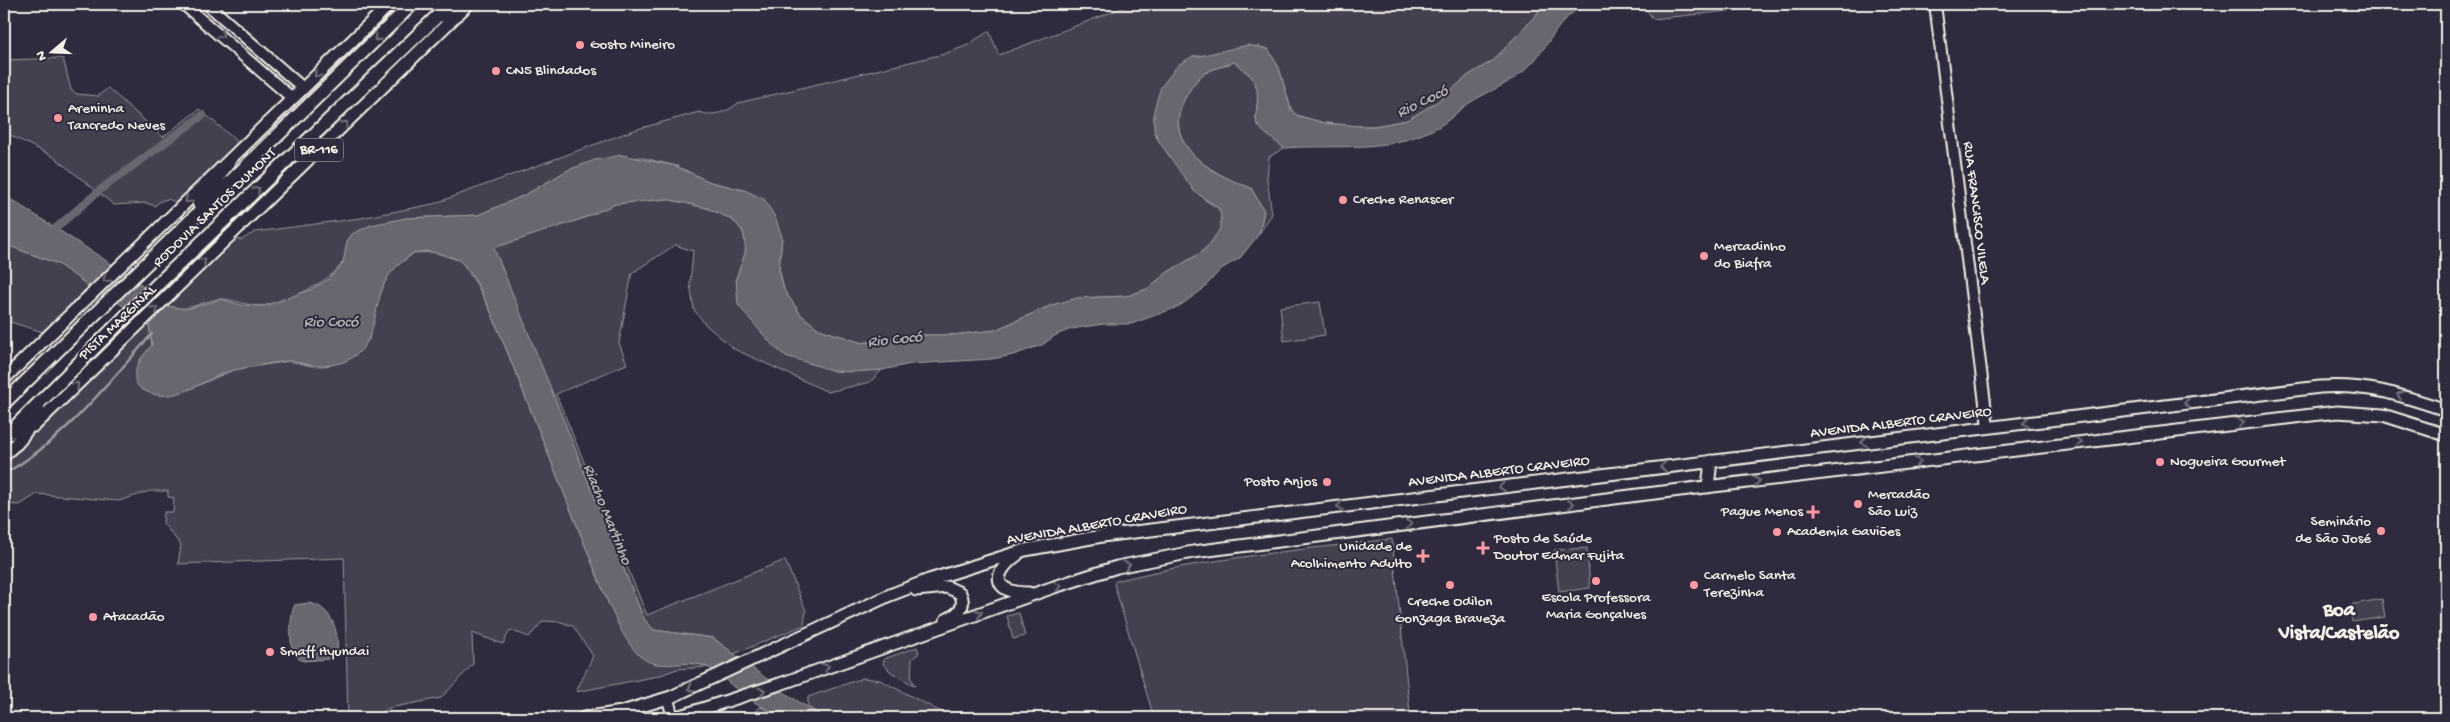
<svg xmlns="http://www.w3.org/2000/svg" width="2450" height="722" font-family="'Gochi Hand',sans-serif">
<rect width="100%" height="100%" fill="#2f2a3d"/>
<filter id="ink" filterUnits="userSpaceOnUse"><feTurbulence type="fractalNoise" baseFrequency=".02" numOctaves="2"/><feDisplacementMap in="SourceGraphic" scale="10" xChannelSelector="R" yChannelSelector="G"/><feConvolveMatrix kernelMatrix="1 2 1 2 8 2 1 2 1" color-interpolation-filters="sRGB"/></filter>
<g filter="url(#ink)">
<!-- green -->
<path fill="#454050" stroke="#9c989c" d="M1133,4H1546L1494,60L1469,75L1437,102L1407,120L1375,126H1359L1324,123L1296,115L1291,110L1279,68L1268,49C1240,40 1221,58 1193,56L1156,137L1205,200L1218,208L1221,214V229L1209,245L1199,254L1168,272L1147,289L1127,296L1078,298L1052,305L995,330L953,335H907L862,343L819,329L801,315L784,290L779,268L782,237L744,190L710,182L676,166L640,157L568,170L525,195L478,215L406,218L347,241C346,248 346,257 342,263C333,281 282,304 263,306C248,307 235,299 221,299C200,300 183,317 162,303L231,234L236,239L241,240L255,232L361,218L433,204L634,130L699,112C712,117 728,112 738,103L944,54L966,46L989,31L999,55Z
M1643,4H1757V8L1653,19Z
M63,58L71,90L77,94L98,96L108,88L163,137L199,109L239,143L176,203C168,197 161,199 155,206L146,203L114,205L54,157L4,132V60Z
M1234,62L1253,78L1258,92L1256,118L1257,124L1284,148L1269,157L1267,179L1272,214L1259,234L1264,211L1251,188C1214,175 1161,146 1184,100C1188,92 1195,81 1202,75C1210,69 1225,66 1234,62Z
M666,199C693,205 752,211 745,252C744,260 739,270 736,278L834,371L882,370L870,382L828,392L734,349L706,325L694,310L690,284L693,251L675,245L632,273L619,343L627,364L556,394L647,615L785,560L806,611L804,625L734,654L713,638L654,630L644,619L493,248L584,218L615,204Z
M4,244L58,264L89,286L43,332L4,320Z
M434,252L461,261L477,285L492,314L609,605L691,662L708,667L677,669L658,676L576,692L593,656L573,626L561,622L543,621L529,637L510,630L503,644L472,633L473,664L441,698L389,708L373,718H348L344,558L178,564L181,545L163,523L164,512H173L174,498L168,497V491H150L119,501L37,494L20,505L4,504V460L144,322L149,325L152,345L138,362L188,390L233,370L290,361L312,366L369,340L376,304L387,277L397,266L414,253Z
M1320,302L1325,335L1284,341L1280,307Z
M1392,539L1410,713L1408,718H1154L1114,584L1116,581C1206,558 1300,550 1392,539Z
M1587,548L1590,588L1559,592L1554,550Z
M2382,599L2385,617L2352,622L2349,605Z
M1019,613L1025,636L1013,639L1007,616Z
M917,647L919,653L912,659L911,679L915,686L891,672L883,664L884,659Z
M863,678L880,680L953,718H825L808,707V697Z
M760,707L788,718H752Z"/>
<!-- water -->
<path fill="#6a6670" stroke="#a19ea0" d="M1546,4H1588C1557,16 1550,48 1526,69C1510,84 1490,90 1471,102C1458,110 1448,123 1434,129C1383,154 1338,144 1284,148C1276,141 1262,133 1257,124C1255,119 1256,113 1257,108C1259,83 1255,77 1234,62C1225,66 1210,69 1202,75C1195,81 1188,92 1184,100C1161,146 1214,175 1251,188L1264,211L1259,234L1240,258L1221,269L1202,290L1178,307L1131,324H1103L1071,329L1056,335L1042,345L1013,355L992,359L911,364L882,370L853,372L834,371L786,356L775,348L738,305L736,278L746,251L743,231L733,220L707,208L666,199L615,204L584,218L494,248L644,619L654,630L713,638L788,695L825,718C779,718 772,716 735,688C726,681 717,671 707,667C686,657 661,673 641,657C626,644 618,623 609,605L492,314C484,298 475,275 461,262C457,258 446,256 440,254C433,252 421,250 414,253C410,254 405,259 402,262C368,286 384,332 357,354C346,364 324,368 310,365C303,364 295,360 288,361C270,363 253,366 235,370C204,376 176,408 143,390C124,379 143,355 152,345L149,325L116,301L106,298L58,264L4,244V195L113,265L119,266L167,306L187,309L221,299L242,305L264,306L310,290L329,279L343,263L347,241L352,234L371,225L406,218L478,215L525,195L568,170L595,160L622,155L676,166L710,182L744,190L764,199L775,217L782,237L779,268L784,290L801,315L819,329L862,343L907,335H953L995,330L1052,305L1078,298L1127,296L1147,289L1168,272L1199,254L1209,245L1220,229L1221,214L1218,208L1194,191L1160,143L1154,130V110L1161,87L1178,65L1193,56H1200L1248,45L1268,49L1279,68L1291,109L1296,115L1324,123L1359,126H1375L1407,120L1437,102L1469,75L1494,60Z
M308,603C330,605 340,631 337,652L329,659L304,661C300,660 296,657 294,654C289,646 290,610 295,605Z"/>
<g fill="none" stroke-linecap="round" stroke-linejoin="round">
<!-- stream -->
<path stroke="#a19ea0" stroke-width="2.5" d="M4,474C65,440 106,385 152,334"/>
<!-- canal -->
<path stroke="#6a6670" stroke-width="8" d="M52,234L57,227L100,190L203,115"/>
<!-- secondary casing -->
<g stroke="#f4f1e8" stroke-width="14">
<path id="secondary" d="M183,4L292,98
M207,4L303,88
M1935,4L1988,427
M668,699L673,718"/>
</g>
<!-- primary casing -->
<g stroke="#f4f1e8" stroke-width="15">
<path id="primary" d="M4,379L390,4
M34,426L467,5
M4,455L21,439
M1708,487L1711,461
M1017,555C990,575 994,593 1029,593
M916,590L947,587L960,593C967,607 958,614 946,620
M584,718L622,712L671,697L890,595L929,580L1025,550L1102,536L2320,387C2369,384 2400,395 2446,410
M674,718L780,684L1054,587L1117,567L1193,552L1638,495L2337,412L2383,415L2446,435"/>
</g>
<!-- highway casing -->
<g stroke="#f4f1e8" stroke-width="16">
<path id="highway" d="M444,16L463,4
M199,204L228,163
M4,403L412,4
M4,438L158,284L450,4
M16,444L40,412"/>
</g>
<!-- secondary -->
<use href="#secondary" stroke="#2f2a3d" stroke-width="10"/>
<!-- primary -->
<use href="#primary" stroke="#2f2a3d" stroke-width="11"/>
<!-- highway -->
<use href="#highway" stroke="#2f2a3d" stroke-width="12"/>
</g>
<!-- one-way arrows -->
<defs><path id="oneway-chevron" d="M-2-3.5L2.5 0L-2 3.5" fill="none" stroke-width="1.6" stroke-linecap="round" stroke-linejoin="round" transform="scale(1.25)"/></defs>
<g stroke="#747079">
<use href="#oneway-chevron" transform="translate(221 35) rotate(41)"/>
<use href="#oneway-chevron" transform="translate(377 38) rotate(136)"/>
<use href="#oneway-chevron" transform="translate(317 74) rotate(136)"/>
<use href="#oneway-chevron" transform="translate(345 124) rotate(-44)"/>
<use href="#oneway-chevron" transform="translate(257 190) rotate(-44)"/>
<use href="#oneway-chevron" transform="translate(188 200) rotate(136)"/>
<use href="#oneway-chevron" transform="translate(203 261) rotate(-45)"/>
<use href="#oneway-chevron" transform="translate(106 279) rotate(136)"/>
<use href="#oneway-chevron" transform="translate(155 309) rotate(-44)"/>
<use href="#oneway-chevron" transform="translate(76 385) rotate(-45)"/>
<use href="#oneway-chevron" transform="translate(2400 395) rotate(-162)"/>
<use href="#oneway-chevron" transform="translate(2187 403) rotate(173)"/>
<use href="#oneway-chevron" transform="translate(2026 423) rotate(174)"/>
<use href="#oneway-chevron" transform="translate(2241 423) rotate(-7)"/>
<use href="#oneway-chevron" transform="translate(1864 442) rotate(173)"/>
<use href="#oneway-chevron" transform="translate(2079 442) rotate(-7)"/>
<use href="#oneway-chevron" transform="translate(1918 462) rotate(-7)"/>
<use href="#oneway-chevron" transform="translate(1663 467) rotate(173)"/>
<use href="#oneway-chevron" transform="translate(1757 481) rotate(-7)"/>
<use href="#oneway-chevron" transform="translate(1502 487) rotate(173)"/>
<use href="#oneway-chevron" transform="translate(1571 504) rotate(-7)"/>
<use href="#oneway-chevron" transform="translate(1340 506) rotate(173)"/>
<use href="#oneway-chevron" transform="translate(1409 524) rotate(-7)"/>
<use href="#oneway-chevron" transform="translate(1127 565) rotate(-13)"/>
<use href="#oneway-chevron" transform="translate(1058 586) rotate(-18)"/>
<use href="#oneway-chevron" transform="translate(979 613) rotate(-20)"/>
<use href="#oneway-chevron" transform="translate(826 667) rotate(-20)"/>
<use href="#oneway-chevron" transform="translate(691 688) rotate(155)"/>
<use href="#oneway-chevron" transform="translate(762 691) rotate(-19)"/>
</g>
</g>
<!-- markers -->
<g fill="#ff9aa2" stroke="#2f2a3d" stroke-width="2">
<circle cx="580" cy="45" r="5"/>
<circle cx="496" cy="71" r="5"/>
<circle cx="58" cy="118" r="5"/>
<circle cx="1343" cy="200" r="5"/>
<circle cx="1704" cy="256" r="5"/>
<circle cx="2160" cy="462" r="5"/>
<circle cx="1327" cy="482" r="5"/>
<circle cx="1858" cy="504" r="5"/>
<path d="M1810.5 504.5h5v5h5v5h-5v5h-5v-5h-5v-5h5z"/>
<circle cx="2381" cy="531" r="5"/>
<circle cx="1777" cy="532" r="5"/>
<path d="M1480.5 540.5h5v5h5v5h-5v5h-5v-5h-5v-5h5z"/>
<path d="M1420.5 548.5h5v5h5v5h-5v5h-5v-5h-5v-5h5z"/>
<circle cx="1596" cy="581" r="5"/>
<circle cx="1450" cy="585" r="5"/>
<circle cx="1694" cy="585" r="5"/>
<circle cx="93" cy="617" r="5"/>
<circle cx="270" cy="652" r="5"/>
</g>
<g text-anchor="middle" dominant-baseline="central" stroke-width="4" stroke-linejoin="round" paint-order="stroke">
<!-- shield labels -->
<rect fill="#2f2a3d" stroke="#b9b5b5" stroke-width="1" x="295" y="138.5" width="48" height="23" rx="4"/>
<g font-size="14" font-weight="bold" fill="#f4f1e8">
<text x="319" y="150">BR-116</text>
</g>
<!-- poi labels -->
<g font-size="15" fill="#f4f1e8" stroke="#2f2a3d" text-anchor="start">
<text x="590" y="45">Gosto Mineiro</text>
<text x="506" y="71">CN5 Blindados</text>
<text x="68" y="109">Areninha<tspan x="68" dy="17">Tancredo Neves</tspan></text>
<text x="1353" y="200">Creche Renascer</text>
<text x="1714" y="247">Mercadinho<tspan x="1714" dy="17">do Biafra</tspan></text>
<text x="2170" y="462">Nogueira Gourmet</text>
<text x="1317" y="482" text-anchor="end">Posto Anjos</text>
<text x="1868" y="495">Mercadão<tspan x="1868" dy="17">São Luiz</tspan></text>
<text x="1803" y="512" text-anchor="end">Pague Menos</text>
<text x="2371" y="522" text-anchor="end">Seminário<tspan x="2371" dy="17">de São José</tspan></text>
<text x="1787" y="532">Academia Gaviões</text>
<text x="1494" y="539">Posto de Saúde<tspan x="1494" dy="17">Doutor Edmar Fujita</tspan></text>
<text x="1412" y="547" text-anchor="end">Unidade de<tspan x="1412" dy="17">Acolhimento Adulto</tspan></text>
<text x="1704" y="576">Carmelo Santa<tspan x="1704" dy="17">Terezinha</tspan></text>
<text x="1596" y="598" text-anchor="middle">Escola Professora<tspan x="1596" dy="17">Maria Gonçalves</tspan></text>
<text x="1450" y="602" text-anchor="middle">Creche Odilon<tspan x="1450" dy="17">Gonzaga Braveza</tspan></text>
<text x="103" y="617">Atacadão</text>
<text x="280" y="652">Smaff Hyundai</text>
</g>
<!-- street labels -->
<g font-size="15" fill="#f4f1e8" stroke="#2f2a3d">
<text transform="translate(215 208) rotate(-44)">RODOVIA SANTOS DUMONT</text>
<text transform="translate(1976 213) rotate(83)">RUA FRANCISCO VILELA</text>
<text transform="translate(118 323) rotate(-44)">PISTA MARGINAL</text>
<text transform="translate(1901 423) rotate(-7)">AVENIDA ALBERTO CRAVEIRO</text>
<text transform="translate(1499 472) rotate(-7)">AVENIDA ALBERTO CRAVEIRO</text>
<text transform="translate(1097 525) rotate(-10)">AVENIDA ALBERTO CRAVEIRO</text>
</g>
<!-- water labels -->
<g font-size="16" font-style="italic" fill="#b6b2b2" stroke="#2f2a3d">
<text transform="translate(1423 103) rotate(-26)">Rio Cocó</text>
<text x="331" y="323">Rio Cocó</text>
<text transform="translate(895 341) rotate(-6)">Rio Cocó</text>
<text transform="translate(606 515) rotate(68)">Riacho Martinho</text>
</g>
<!-- district labels -->
<g font-size="20" font-weight="bold" fill="#f4f1e8" stroke="#2f2a3d">
<text x="2339" y="611">Boa<tspan x="2339" dy="23">Vista/Castelão</tspan></text>
</g>
</g>
<!-- margin -->
<rect width="2450" height="722" fill="none" stroke="#2f2a3d" stroke-width="20"/>
<rect x="10" y="10" width="2430" height="702" fill="none" stroke="#f4f1e8" stroke-width="2" filter="url(#ink)"/>
<!-- north arrow -->
<g transform="translate(52 52) rotate(251)" stroke="#2f2a3d" stroke-width="4" paint-order="stroke">
<path d="M0-4L9 19L0 12L-9 19Z" fill="#f4f1e8"/>
<text y="-8" font-size="14" font-weight="bold" text-anchor="middle" fill="#f4f1e8">N</text>
</g>
</svg>
